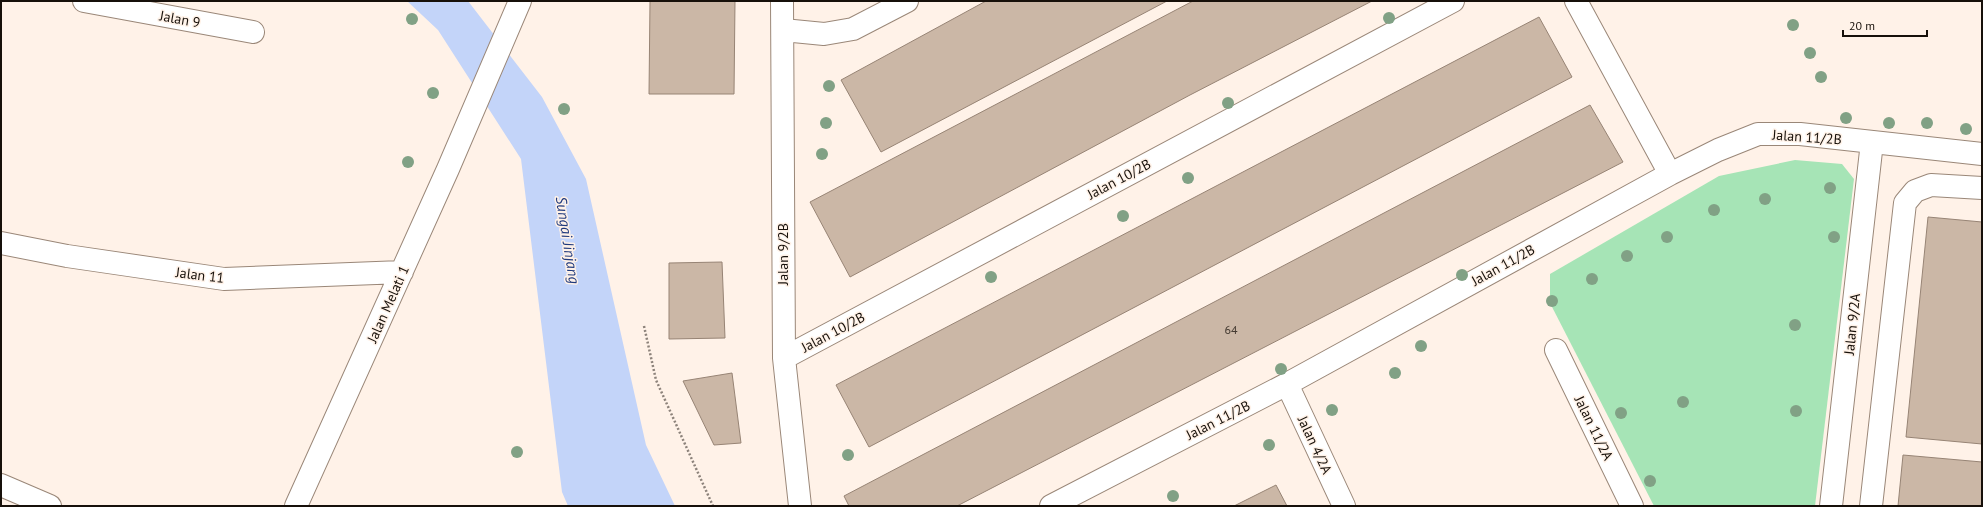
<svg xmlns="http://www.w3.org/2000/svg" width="1983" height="507" font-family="'PT Sans',sans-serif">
<rect width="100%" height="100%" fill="#fff2e8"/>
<!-- green -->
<path fill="#a6e4b6" d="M1795,160L1842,164L1854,179L1815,506H1654L1550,303V274L1719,176Z"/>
<!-- water -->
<path fill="#c3d4f9" d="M407,1H468L542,97L586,179L646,445L675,506H568L562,492L521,159L438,30Z"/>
<!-- building -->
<path fill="#cbb7a6" stroke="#978475" d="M650,1H735L734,94H649Z
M986,1H1167L881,152L841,80Z
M1193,1H1372L1190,95L850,277L810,202Z
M1539,17L1572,77L869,447L836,385Z
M1590,105L1623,162L957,506H849L844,496Z
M1928,217L1982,222V444L1906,437Z
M722,262L725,338L669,339V263Z
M732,373L741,443L714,445L683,381Z
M1903,455L1982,462V506H1898Z
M1276,485L1287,506H1234Z"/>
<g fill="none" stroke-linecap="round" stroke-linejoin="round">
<!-- minor casing -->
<g stroke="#9a8778" stroke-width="24">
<path id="minor" d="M84,1L253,32
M782,1L784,358L800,506
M1576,1L1670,174
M783,30L824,34L853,29L907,1
M1,243L67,256L224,279L402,272
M1556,350L1632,506
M784,358L1453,1
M1287,384L1344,506
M1,485L50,506
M296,506L448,169L520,1
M1051,506L1287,384L1670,174L1718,150L1758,134H1800L1982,154
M1831,506L1872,142
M1871,506L1905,203L1915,191L1931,185L1982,188"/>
</g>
<!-- path -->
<path stroke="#8d837b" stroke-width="2.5" stroke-dasharray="2 2" stroke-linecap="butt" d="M644,326L656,380L713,506"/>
<!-- minor -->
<use href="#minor" stroke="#fff" stroke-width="22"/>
</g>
<!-- trees -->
<g fill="#81a185">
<circle cx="1389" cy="18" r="6"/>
<circle cx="412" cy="19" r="6"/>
<circle cx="1793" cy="25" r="6"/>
<circle cx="1810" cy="53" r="6"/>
<circle cx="1821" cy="77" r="6"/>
<circle cx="829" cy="86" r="6"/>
<circle cx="433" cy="93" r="6"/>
<circle cx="1228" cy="103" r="6"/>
<circle cx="564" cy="109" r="6"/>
<circle cx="1846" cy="118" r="6"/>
<circle cx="826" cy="123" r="6"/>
<circle cx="1889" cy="123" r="6"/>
<circle cx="1927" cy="123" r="6"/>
<circle cx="1966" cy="129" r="6"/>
<circle cx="822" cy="154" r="6"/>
<circle cx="408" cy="162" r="6"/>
<circle cx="1188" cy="178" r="6"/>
<circle cx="1830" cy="188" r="6"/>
<circle cx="1765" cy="199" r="6"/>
<circle cx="1714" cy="210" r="6"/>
<circle cx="1123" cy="216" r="6"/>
<circle cx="1667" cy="237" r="6"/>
<circle cx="1834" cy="237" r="6"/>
<circle cx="1627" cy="256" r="6"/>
<circle cx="1462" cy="275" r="6"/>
<circle cx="991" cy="277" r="6"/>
<circle cx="1592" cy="279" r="6"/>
<circle cx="1552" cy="301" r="6"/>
<circle cx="1795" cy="325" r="6"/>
<circle cx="1421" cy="346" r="6"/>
<circle cx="1281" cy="369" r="6"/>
<circle cx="1395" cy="373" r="6"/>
<circle cx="1683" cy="402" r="6"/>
<circle cx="1332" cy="410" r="6"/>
<circle cx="1796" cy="411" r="6"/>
<circle cx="1621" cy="413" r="6"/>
<circle cx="1269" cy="445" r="6"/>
<circle cx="517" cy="452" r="6"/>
<circle cx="848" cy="455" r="6"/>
<circle cx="1650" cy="481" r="6"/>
<circle cx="1173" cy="496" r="6"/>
</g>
<g text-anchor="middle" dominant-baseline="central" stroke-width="3" stroke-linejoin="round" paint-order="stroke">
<!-- number labels -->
<g font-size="12" fill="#443a31">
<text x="1231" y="329">64</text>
</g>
<!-- street labels -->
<g font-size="14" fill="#17100a" stroke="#fff2e8">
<text transform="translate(180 19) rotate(10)">Jalan 9</text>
<text transform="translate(1807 137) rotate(4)">Jalan 11/2B</text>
<text transform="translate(1119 179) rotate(-28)">Jalan 10/2B</text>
<text transform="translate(783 254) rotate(-90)">Jalan 9/2B</text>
<text transform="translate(1503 265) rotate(-29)">Jalan 11/2B</text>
<text transform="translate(200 275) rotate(7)">Jalan 11</text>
<text transform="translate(388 304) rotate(-66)">Jalan Melati 1</text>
<text transform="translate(1852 324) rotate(-84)">Jalan 9/2A</text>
<text transform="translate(833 332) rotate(-28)">Jalan 10/2B</text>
<text transform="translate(1218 420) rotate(-27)">Jalan 11/2B</text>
<text transform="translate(1594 428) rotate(64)">Jalan 11/2A</text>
<text transform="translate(1315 445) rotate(65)">Jalan 4/2A</text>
</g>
<!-- water labels -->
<g font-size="15" font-style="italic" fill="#1f397d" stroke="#fff2e8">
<text transform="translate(568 240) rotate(81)">Sungai Jinjang</text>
</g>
</g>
<!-- border -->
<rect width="1983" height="507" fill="none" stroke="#17100a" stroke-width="4"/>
<!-- scale -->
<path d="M1843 30v6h84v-6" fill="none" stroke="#17100a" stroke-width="2"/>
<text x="1849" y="30" font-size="12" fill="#17100a" stroke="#fff2e8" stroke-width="3" paint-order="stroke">20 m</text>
</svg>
